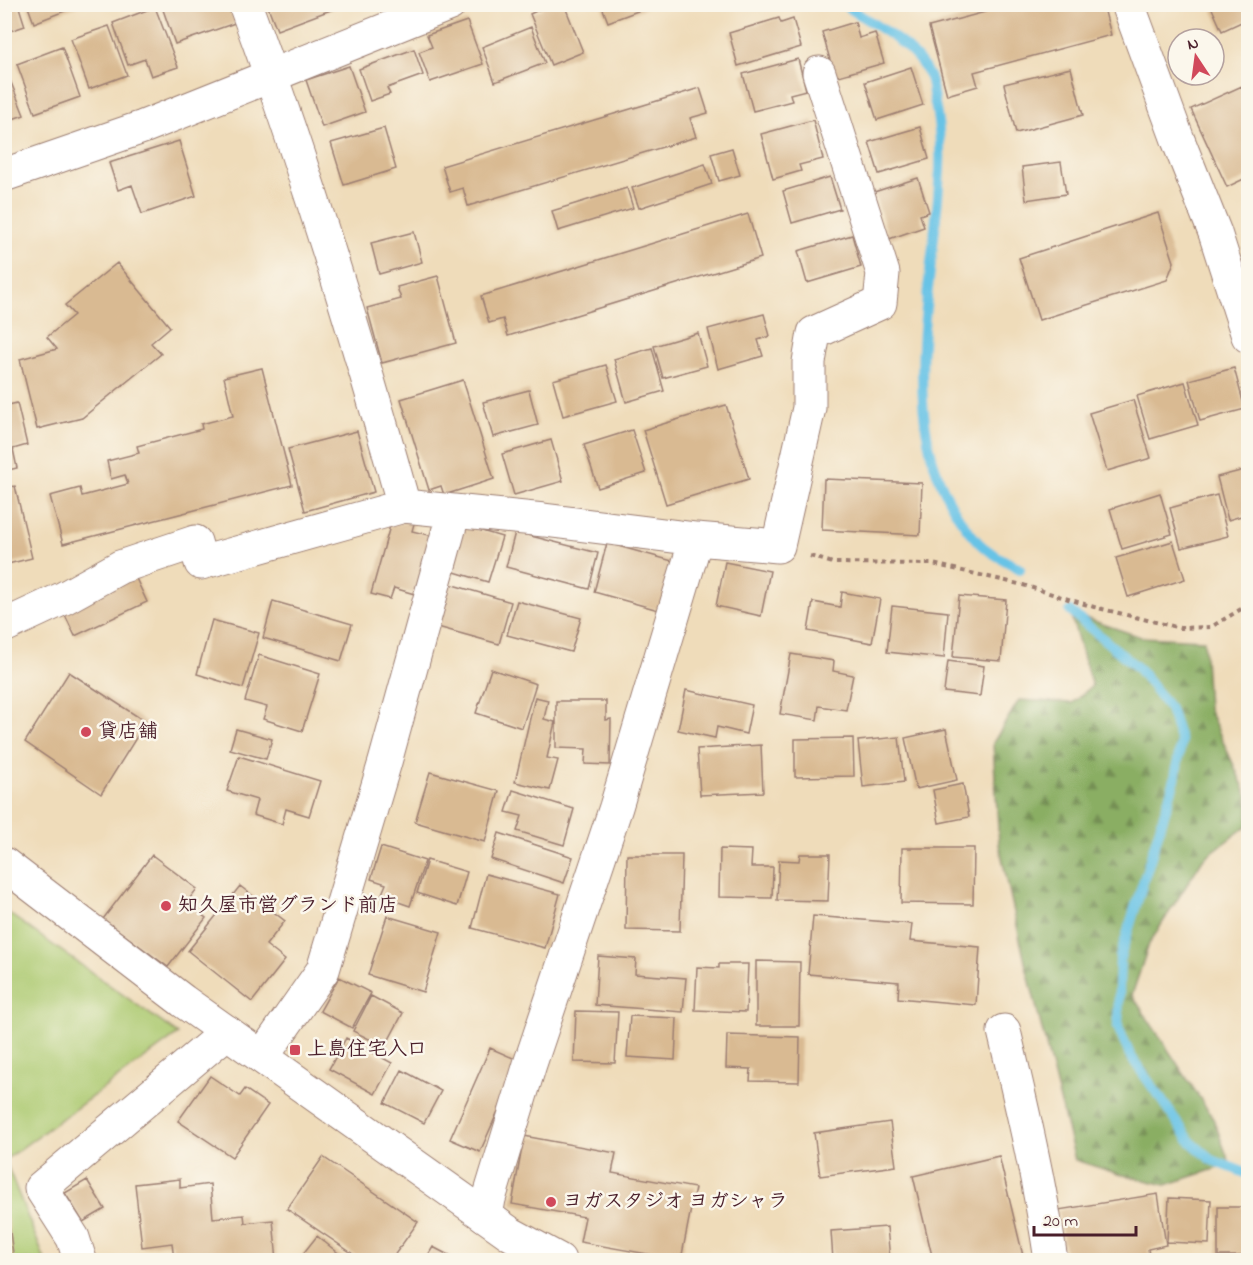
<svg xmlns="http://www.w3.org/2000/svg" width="1253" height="1265" font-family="'Indie Flower','Klee One',sans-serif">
<defs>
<pattern id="forest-firs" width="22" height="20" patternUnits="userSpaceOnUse" patternTransform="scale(1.5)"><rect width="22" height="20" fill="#8aae64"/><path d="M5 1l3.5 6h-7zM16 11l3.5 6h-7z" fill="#738d53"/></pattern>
</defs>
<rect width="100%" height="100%" fill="#fbf7ec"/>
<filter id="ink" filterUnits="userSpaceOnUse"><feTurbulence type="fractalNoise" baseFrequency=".0167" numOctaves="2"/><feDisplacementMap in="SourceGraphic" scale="12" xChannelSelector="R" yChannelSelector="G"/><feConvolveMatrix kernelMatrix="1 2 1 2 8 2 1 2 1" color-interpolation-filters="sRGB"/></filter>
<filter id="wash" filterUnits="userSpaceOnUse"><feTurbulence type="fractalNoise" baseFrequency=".008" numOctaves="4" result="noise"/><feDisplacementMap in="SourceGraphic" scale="24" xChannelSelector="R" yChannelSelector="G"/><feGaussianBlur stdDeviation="1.35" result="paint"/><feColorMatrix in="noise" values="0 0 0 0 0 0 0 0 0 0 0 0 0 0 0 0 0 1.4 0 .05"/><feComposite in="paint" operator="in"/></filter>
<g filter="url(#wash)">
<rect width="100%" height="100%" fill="#efdcba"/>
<!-- forest -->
<path fill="url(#forest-firs)" stroke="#6a6648" stroke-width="1.5" d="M1070,613L1141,637L1204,640L1208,708L1248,797V825L1203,859L1149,944L1132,995L1213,1118L1230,1164L1166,1185L1119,1174L1075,1160L1025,962L999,844L993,743L1019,700L1072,703L1092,686Z"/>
<!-- park -->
<path fill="#adca72" stroke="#7c744e" stroke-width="1.5" d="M4,910L178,1034L5,1160L45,1260H5Z"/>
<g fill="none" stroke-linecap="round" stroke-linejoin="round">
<!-- stream -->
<path stroke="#68c3e6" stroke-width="10" d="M843,4C872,24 913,43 929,76C932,81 932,88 933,94C940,124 942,153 939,184C932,302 888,443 978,542C988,553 1007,561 1020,569
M1070,611L1138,668L1170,709L1181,742L1175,779L1120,957L1118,1027L1130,1055L1191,1142L1212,1160L1248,1174"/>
</g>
<g id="blocks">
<!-- building -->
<path fill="#d9ba92" d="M4,4H18L25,26L4,33Z
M27,4H80V5L34,23Z
M161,4H228L235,23L175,44Z
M267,4H335L336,8L277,30Z
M541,4H564L583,52L551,65L530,14L543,8Z
M601,4H654V5L608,22Z
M1015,4H1103L1111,35L974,72L978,86L947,95L929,27Z
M1210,4H1248V19L1222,31Z
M155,7L178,67L151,76L145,59L128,65L113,23Z
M779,18L781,23L793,19L801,47L738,66L729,33Z
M467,21L483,64L430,82L419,52L432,47L427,35Z
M855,22L859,38L875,33L884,63L835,77L822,32Z
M109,26L127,75L89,89L71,39Z
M531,27L545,63L495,82L482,47Z
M62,47L80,97L35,113L17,64Z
M414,49L423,75L387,88L390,94L370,101L359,69Z
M798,59L806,90L790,94L792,101L753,111L743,74Z
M4,65L24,115L4,122Z
M349,66L365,112L322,127L306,80Z
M911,67L923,105L877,120L865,82Z
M1071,68L1083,115L1016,133L1004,84Z
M1242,86L1248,100V177L1227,187L1191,109Z
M700,88L708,113L690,118L696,137L468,206L463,188L450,192L442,166Z
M813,120L823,159L799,165L801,171L773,179L761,134Z
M920,127L929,159L879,174L869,142Z
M384,128L396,169L344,185L331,143Z
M179,141L196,196L142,214L132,185L118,190L109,163Z
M732,148L740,175L719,181L711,154Z
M1061,162L1066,194L1026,200L1022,167Z
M705,164L712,184L639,208L632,188Z
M830,177L840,209L792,223L783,191Z
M918,178L929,212L920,215L924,227L889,239L874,192Z
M627,188L633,208L558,231L552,211Z
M1158,213L1174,262L1167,280L1039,320L1019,258Z
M748,214L761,258L508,336L503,319L489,323L481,296Z
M414,232L422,262L379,274L371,243Z
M852,235L861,267L807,283L798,251Z
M117,263L170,327L151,343L161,354L82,418L37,429L20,359L57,349L47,337L74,315L65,305Z
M438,276L456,343L382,363L367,308L401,299L397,287Z
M764,314L770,336L758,340L763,356L718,369L708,329Z
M698,333L707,366L663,378L654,346Z
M652,348L664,391L626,402L614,359Z
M606,365L617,401L563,416L553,380Z
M262,368L292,485L63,544L50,496L80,488L82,496L128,484L125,475L111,479L107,461L139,453L137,446L202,429L201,424L233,416L224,377Z
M1234,368L1245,409L1200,421L1189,380Z
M463,380L494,479L444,495L441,486L429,490L401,399Z
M1185,382L1198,425L1150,439L1137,396Z
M529,390L538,425L493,437L483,402Z
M1133,400L1151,458L1107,471L1089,413Z
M17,403L27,445L13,449L17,468L4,471V406Z
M726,405L749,479L666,504L643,430Z
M632,430L646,473L598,488L584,445Z
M357,431L374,492L305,511L288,449Z
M551,440L563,481L514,495L502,454Z
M1248,469V514L1228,520L1217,477Z
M824,479L922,483L920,535L822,530Z
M15,486L32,558L4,565V488Z
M1160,493L1172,534L1122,549L1110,509Z
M1217,495L1228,536L1181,548L1170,508Z
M415,520L412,531L437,537L421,596L394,588L390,599L371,594L390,526Z
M465,526L502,537L488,582L451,571Z
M515,532L598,553L589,589L506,567Z
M1173,541L1185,579L1128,597L1116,558Z
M607,543L676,562L662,611L594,592Z
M725,562L770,571L761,616L716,606Z
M133,572L147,602L75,636L63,611Z
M446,583L511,602L499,644L434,626Z
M842,592L880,599L872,643L808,631L813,602L840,607Z
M959,596L1006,600L1001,661L953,657Z
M273,601L352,624L341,661L263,638Z
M517,601L581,618L571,652L507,635Z
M892,606L948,612L944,658L887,652Z
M212,620L259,633L243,688L197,674Z
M791,654L834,661L833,671L853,675L846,710L819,706L817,720L780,714Z
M259,655L320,674L302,731L263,719L267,707L245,701Z
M948,661L984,666L980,696L944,692Z
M491,669L536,684L522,728L476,713Z
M69,672L146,722L101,794L25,742Z
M686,690L752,705L746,734L717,727L715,738L678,730Z
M535,697L548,700L544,719L555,722L547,758L558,760L550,790L515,782Z
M556,701H606V720L611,719L610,765L585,764L586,749L556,748Z
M236,729L272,739L266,759L230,749Z
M946,729L957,780L916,789L905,738Z
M899,737L904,782L863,787L858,741Z
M853,738L854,776L795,777V739Z
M761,745L763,792L700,795L697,749Z
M239,756L320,781L309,816L286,809L282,824L253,815L257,800L227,791Z
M430,772L499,791L485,842L415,822Z
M963,784L969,817L939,823L933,790Z
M513,790L574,809L564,845L517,831L522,816L506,812Z
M499,833L573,857L564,883L491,859Z
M381,847L425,861L410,906L381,896L386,884L371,879Z
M902,848H974L973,904L901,903Z
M720,849L752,850L751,867H773L772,898L719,897Z
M800,854H830L828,901L777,900L779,860L799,861Z
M152,855L197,889L186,903L206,918L168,967L103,919Z
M627,855H682L680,931L626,930Z
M427,860L467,872L457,906L417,893Z
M486,874L560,894L545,948L472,928Z
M240,886L285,921L266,945L285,960L252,1002L188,951Z
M387,916L441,932L423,992L368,975Z
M813,916L912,924L910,941L980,947L976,1005L898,998L899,982L808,974Z
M598,956L636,959L635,974L686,978L683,1012L595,1005Z
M756,961L800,962L799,1026H756Z
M719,964H748L746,1012L695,1010L697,967L719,968Z
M339,977L371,993L352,1028L320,1011Z
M371,996L403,1013L385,1047L353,1031Z
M576,1011L618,1012L615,1063L574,1062Z
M630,1016L677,1018L675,1060L627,1057Z
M727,1035L800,1037L799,1082L750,1081L751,1069L726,1068Z
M346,1038L392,1063L375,1094L329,1069Z
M490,1048L520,1061L480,1152L450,1139Z
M402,1070L441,1091L424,1123L385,1103Z
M210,1076L240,1096L245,1089L268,1105L232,1157L178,1121Z
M890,1122L896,1166L820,1176L814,1133Z
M524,1136L616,1153L612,1173L695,1188L681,1260L580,1242L585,1217L512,1204Z
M999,1156L1024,1260H933L913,1176Z
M323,1157L418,1222L391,1260H362L287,1209Z
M180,1179V1188L210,1184L213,1218L244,1215L245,1223L273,1220L277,1260H208V1256L174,1260L172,1243L142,1247L135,1184Z
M87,1180L105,1209L83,1222L65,1193Z
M1158,1194L1166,1245L1148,1249L1150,1260H1066L1058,1210Z
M1169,1198L1211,1200L1209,1244L1167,1242Z
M1218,1207H1248V1256H1218Z
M8,1219L14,1260H4V1220Z
M887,1227L890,1260H833L831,1231Z
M317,1236L347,1260H298Z
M433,1247L458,1260H425Z"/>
</g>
</g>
<g filter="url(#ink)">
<use href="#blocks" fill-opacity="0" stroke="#9c7e72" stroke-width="1.5"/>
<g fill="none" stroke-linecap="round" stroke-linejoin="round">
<!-- street casing -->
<g stroke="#9c7e72" stroke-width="35">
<path id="street" d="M1128,4L1178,140L1215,233L1248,336
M4,175L143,127L450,4
M404,506L544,520L696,539L778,546L809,408V362L814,333L880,303L883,273L819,73
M4,626L64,598L120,567L195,542L201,563L404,506C357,337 306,169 245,4
M1004,1031C1022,1107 1040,1183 1051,1260
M262,1057L323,970L385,762L454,511
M486,1216L489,1199L530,1064L616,807L696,539
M80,1260L73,1238L41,1188L227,1032"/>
</g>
<!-- secondary casing -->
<g stroke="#9c7e72" stroke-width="35">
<path id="secondary" d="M4,864L183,1001L511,1234L559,1260"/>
</g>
<!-- path -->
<path stroke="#9c7e72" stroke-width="4" stroke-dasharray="4.5 4.5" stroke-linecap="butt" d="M810,556L833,563L933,564L1023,585L1094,607L1180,628L1211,627L1248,605"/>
<!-- street -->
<use href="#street" stroke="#fff" stroke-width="33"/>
<!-- secondary -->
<use href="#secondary" stroke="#fff" stroke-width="33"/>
</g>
</g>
<!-- markers -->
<g fill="#d1495b" stroke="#fbf7ec" stroke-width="2">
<circle cx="86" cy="732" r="6"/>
<circle cx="166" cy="906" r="6"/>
<rect x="289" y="1044" width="12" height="12" rx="3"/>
<circle cx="551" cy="1202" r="6"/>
</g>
<g text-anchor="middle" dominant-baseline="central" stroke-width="5" stroke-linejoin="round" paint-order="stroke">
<!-- poi labels -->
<g font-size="20" font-weight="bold" fill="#4a1f2b" stroke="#fbf7ec" text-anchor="start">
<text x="98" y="732">貸店舗</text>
<text x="178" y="906">知久屋市営グランド前店</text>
<text x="307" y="1050">上島住宅入口</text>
<text x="563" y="1202">ヨガスタジオ ヨガシャラ</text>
</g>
</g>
<!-- margin -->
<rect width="1253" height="1265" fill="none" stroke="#fbf7ec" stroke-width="24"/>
<!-- north arrow -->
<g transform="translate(1196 57) rotate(347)"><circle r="28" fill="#fbf7ec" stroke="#b4a19f" stroke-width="1.5"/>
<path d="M0-4.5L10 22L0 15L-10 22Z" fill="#d1495b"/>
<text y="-9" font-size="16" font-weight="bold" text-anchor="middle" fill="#4a1f2b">N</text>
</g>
<!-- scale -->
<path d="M1034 1226v9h102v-9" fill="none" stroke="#4a1f2b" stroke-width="3"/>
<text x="1043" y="1226" font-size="18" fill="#4a1f2b" stroke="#fbf7ec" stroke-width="4.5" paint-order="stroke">20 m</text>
</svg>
